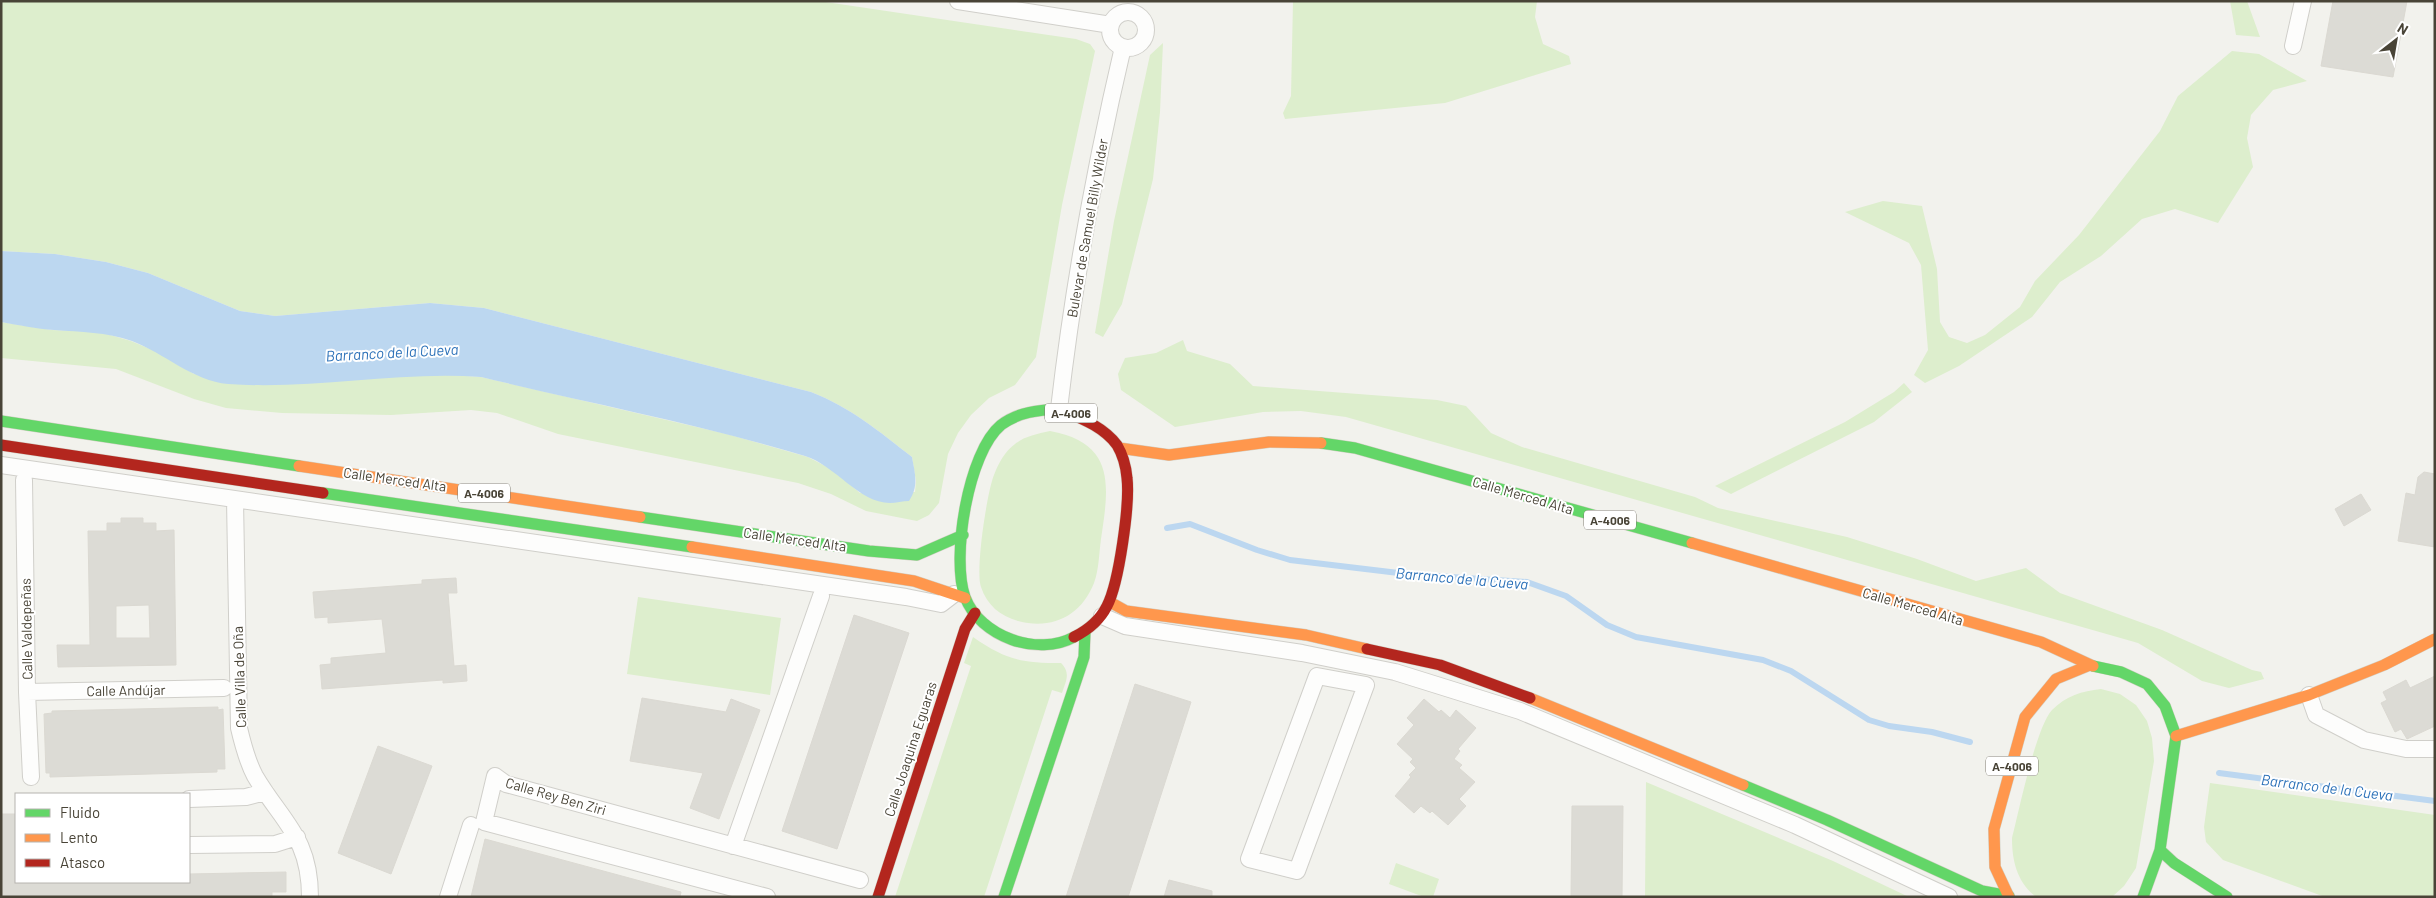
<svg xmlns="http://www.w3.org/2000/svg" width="2436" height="898" font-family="Barlow,sans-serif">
<rect width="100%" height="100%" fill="#f2f2ed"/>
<!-- green -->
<path fill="#ddeecd" d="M1,1H819L1076,39L1090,44L1095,51L1062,205L1036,357L1015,385L989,398L971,415L958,433L948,454L939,503L929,515L917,521L866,511L831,494L798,483L558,434L497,413L471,410L391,415L282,413L226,408L194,399L116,369L1,358V322L52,330L100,332L131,341L160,353L194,374L452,375L481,377L727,434L808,457L833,470L860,493L915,492L916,481L912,457C880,432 850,407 811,392L484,308L430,303L275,316L240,311L148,273L106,262L55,254L1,251Z
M1293,1H1537L1535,17L1543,44L1569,56L1571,64L1445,103L1285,119L1283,113L1291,96Z
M2230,1H2247L2260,37L2236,35Z
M1163,43L1160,112L1153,179L1122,304L1103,337L1095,333L1114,221L1150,55Z
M2232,51L2259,54L2307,81L2273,90L2251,115L2247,138L2253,167L2218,223L2175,209L2142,219L2101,256L2060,282L2032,317L1959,366L1925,383L1914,375L1928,350L1921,265L1909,243L1845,212L1883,201L1922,206L1937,269L1940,322L1949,337L1967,343L1985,335L2020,307L2035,281L2079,235L2160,131L2178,96Z
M1183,340L1187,351L1230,364L1253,386L1437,400L1466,406L1491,433L1522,447L1695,497L1718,508L1847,537L1917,559L1976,581L2026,568L2060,593L2162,630L2252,670L2261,672L2264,679L2229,688L2202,681L2138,643L1346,417L1301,411L1263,412L1175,427L1121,390L1118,374L1125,358L1156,353Z
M1904,383L1912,392L1874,422L1731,494L1715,486L1845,422L1894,392Z
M1050,431C1116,443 1109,486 1101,539C1099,553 1099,570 1094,583C1081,616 1052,630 1018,621C1000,616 987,605 981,587C975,571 987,492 994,475C998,464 1005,451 1015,444C1025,436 1037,434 1050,431Z
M638,597L781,618L770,695L627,674Z
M973,637C1006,660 1022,663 1061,663C1071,673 1066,681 1062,693L1052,690L984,897H895L971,666L964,663Z
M2101,689L2120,694L2136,705L2147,721L2152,738L2154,761L2136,868L2124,886L2112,897H2036C2017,882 2012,861 2012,838C2019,811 2036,727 2052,710C2066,696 2082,691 2101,689Z
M1646,782L1833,861L1909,897H1645Z
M2210,783L2435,815V897H2325L2223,860L2206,842L2204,827Z
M1396,863L1439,879L1433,897H1424L1389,884Z"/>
<!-- water -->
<path fill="#bcd7f0" d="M1,251L55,254L106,262L148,273L240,311L275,316L430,303L484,308L811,392C850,407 880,432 912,457C915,474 919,486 909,501C903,501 896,503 890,503C859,503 835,465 805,456C699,424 589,403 481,377C397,371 313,390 228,384C193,381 164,353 132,341C106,332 81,332 54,330C36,329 19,325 1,322Z"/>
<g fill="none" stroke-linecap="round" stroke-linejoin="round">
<!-- stream -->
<path stroke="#bcd7f0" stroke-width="6" d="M1167,528L1190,524L1257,550L1290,560L1407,574L1527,582L1566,596L1607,625L1636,637L1763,660L1791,671L1869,720L1889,726L1932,732L1970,742
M2219,773L2435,801"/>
</g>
<!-- building -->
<path fill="#dcdbd5" stroke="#dbd9d2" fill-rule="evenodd" d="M2333,1H2407L2393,77L2321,66Z
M2424,472L2435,474V547L2398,541L2406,493L2415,495L2418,477Z
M2361,494L2371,510L2344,526L2335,509Z
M121,518H143V523H156V531L174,530L176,665L58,667L57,645H90L88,531H107V523H121ZM149,605L150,638H116V606Z
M456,578L457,593H448L454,666L466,665L467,681L443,683V680L322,689L320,665L331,664V658L386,653L382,619L328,623V617L315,618L313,592L422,584V580Z
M854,615L909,633L837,849L782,831Z
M2435,676V726L2407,739L2401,729L2395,732L2381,703L2387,700L2383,692L2406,680L2410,688Z
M1135,684L1191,702L1128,897H1066Z
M642,698L726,712L731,699L760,710L719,819L690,808L703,773L630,761Z
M1424,699L1439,712L1441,710L1450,718L1456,710L1476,728L1458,749L1460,751L1454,759L1462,765L1459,768L1475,782L1459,799L1466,806L1448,825L1432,811L1430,813L1421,806L1414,813L1395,796L1411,777L1409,775L1416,768L1410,762L1413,759L1397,744L1414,725L1407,718Z
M218,707V710L223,709L225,769H217V772L50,777V773H46L44,714L52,713V711Z
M378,746L432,766L391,874L338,853Z
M1572,806H1623L1622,897H1571Z
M1,814H15L16,882H189V874L286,872V892H272V897H1Z
M485,839L681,892L680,897H471Z
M1169,880L1212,891V897H1164Z"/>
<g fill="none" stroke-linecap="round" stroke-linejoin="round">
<!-- street casing -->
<g stroke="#d0cfca" stroke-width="18">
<path id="street" d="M958,1L1111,25
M1110 30a18 18 0 1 1 36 0a18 18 0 1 1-36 0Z
M2293,46L2303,1
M1059,409C1073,288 1095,166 1123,47
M1,465L906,597L941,604L954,594
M24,480L27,692L31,777
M235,500L239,728C243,745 247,761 255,776C282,822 310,837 310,897
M1102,616L1125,626L1302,653L1395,672L1520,711L1795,825L1949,897
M1317,676L1366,685L1297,871L1249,859Z
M27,692L224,688
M2309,695L2316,715L2364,740L2406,749H2435
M189,799L246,797L265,792
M189,845L275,844L297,837
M733,846L821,596
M448,897L471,825
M767,897L484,822L495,776L506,784L860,880"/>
</g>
<!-- fast casing -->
<g stroke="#d2cfc4" stroke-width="12">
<path id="fast" d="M1059,409C1039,410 1018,412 1001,425C968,452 951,558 965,597C980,637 1038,657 1074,637
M1,421L299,466
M1321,443L1355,448L1692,543
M323,493L692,547
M640,517L869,551L917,555L963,535
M2093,666L2121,672L2147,684L2165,706L2176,736L2160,850L2143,897
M1743,785L1827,820L1982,891L2009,896
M2160,850L2174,863L2227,897
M1004,897L1084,657L1085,632"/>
</g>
<!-- slow casing -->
<g stroke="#d2cfc4" stroke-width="12">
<path id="slow" d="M1119,448L1169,455L1269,442L1321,443
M299,466L640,517
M1692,543L2041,642L2093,666
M692,547L914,581L965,598
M1110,602L1126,611L1306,635L1367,649
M1530,698L1743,785
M2176,736L2309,695L2384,665L2435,639
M2009,897L1995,867L1994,829L2025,717L2056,679L2090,665"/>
</g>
<!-- jam casing -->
<g stroke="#d2cfc4" stroke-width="12">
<path id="jam" d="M1059,409C1080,418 1103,426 1117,445C1123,455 1126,467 1127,478C1130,504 1119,583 1107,606C1100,620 1088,630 1074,637
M1,445L323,493
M1367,649L1440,665L1530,698
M878,897L965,629L975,613"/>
</g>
<!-- street -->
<use href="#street" stroke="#fdfdfc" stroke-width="16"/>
<!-- fast -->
<use href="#fast" stroke="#63d668" stroke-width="11"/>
<!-- slow -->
<use href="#slow" stroke="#ff974d" stroke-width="11"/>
<!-- jam -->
<use href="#jam" stroke="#b3261e" stroke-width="11"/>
</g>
<g text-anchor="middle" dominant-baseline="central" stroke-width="4" stroke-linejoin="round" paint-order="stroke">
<!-- shield labels -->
<g fill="#fff" stroke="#807c73" stroke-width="1">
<rect x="1045" y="403.5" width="52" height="19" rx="4"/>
<rect x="458" y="483.5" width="52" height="19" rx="4"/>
<rect x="1584" y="510.5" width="52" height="19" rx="4"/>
<rect x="1986" y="756.5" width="52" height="19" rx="4"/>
</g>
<g font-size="12" font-weight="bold" fill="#494437">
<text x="1071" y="413">A-4006</text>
<text x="484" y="493">A-4006</text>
<text x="1610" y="520">A-4006</text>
<text x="2012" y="766">A-4006</text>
</g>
<!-- street labels -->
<g font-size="14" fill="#494437" stroke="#fff">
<text transform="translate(1087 228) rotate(-80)">Bulevar de Samuel Billy Wilder</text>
<text transform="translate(395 479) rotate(8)">Calle Merced Alta</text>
<text transform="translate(1523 495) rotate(16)">Calle Merced Alta</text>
<text transform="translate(795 539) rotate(8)">Calle Merced Alta</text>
<text transform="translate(1913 606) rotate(16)">Calle Merced Alta</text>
<text transform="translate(26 629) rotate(-91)">Calle Valdepeñas</text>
<text transform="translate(239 677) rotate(-92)">Calle Villa de Oña</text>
<text transform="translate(126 690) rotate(-1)">Calle Andújar</text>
<text transform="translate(910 749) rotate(-72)">Calle Joaquina Eguaras</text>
<text transform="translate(556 796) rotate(16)">Calle Rey Ben Ziri</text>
</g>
<!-- water labels -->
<g font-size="15" font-style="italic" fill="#2d72b9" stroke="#fff">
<text transform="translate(392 352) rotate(-3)">Barranco de la Cueva</text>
<text transform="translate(1462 578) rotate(5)">Barranco de la Cueva</text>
<text transform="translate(2327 787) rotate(7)">Barranco de la Cueva</text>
</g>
</g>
<!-- border -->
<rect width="2436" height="898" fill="none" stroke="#494437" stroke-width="5"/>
<!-- legend -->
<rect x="15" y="793" width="175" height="90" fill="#ffffff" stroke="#b6b4af"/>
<rect x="25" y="809" width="25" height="8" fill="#63d668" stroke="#b6b4af"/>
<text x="60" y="818" font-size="15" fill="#494437">Fluido</text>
<rect x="25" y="834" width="25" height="8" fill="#ff974d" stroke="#b6b4af"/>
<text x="60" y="843" font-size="15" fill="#494437">Lento</text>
<rect x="25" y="859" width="25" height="8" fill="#b3261e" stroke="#b6b4af"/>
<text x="60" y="868" font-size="15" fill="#494437">Atasco</text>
<!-- north arrow -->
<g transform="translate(2396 40) rotate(31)" stroke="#ffffff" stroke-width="4" paint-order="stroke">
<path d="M0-4L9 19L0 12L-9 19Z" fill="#494437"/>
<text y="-8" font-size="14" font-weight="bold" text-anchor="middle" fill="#494437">N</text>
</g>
</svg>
